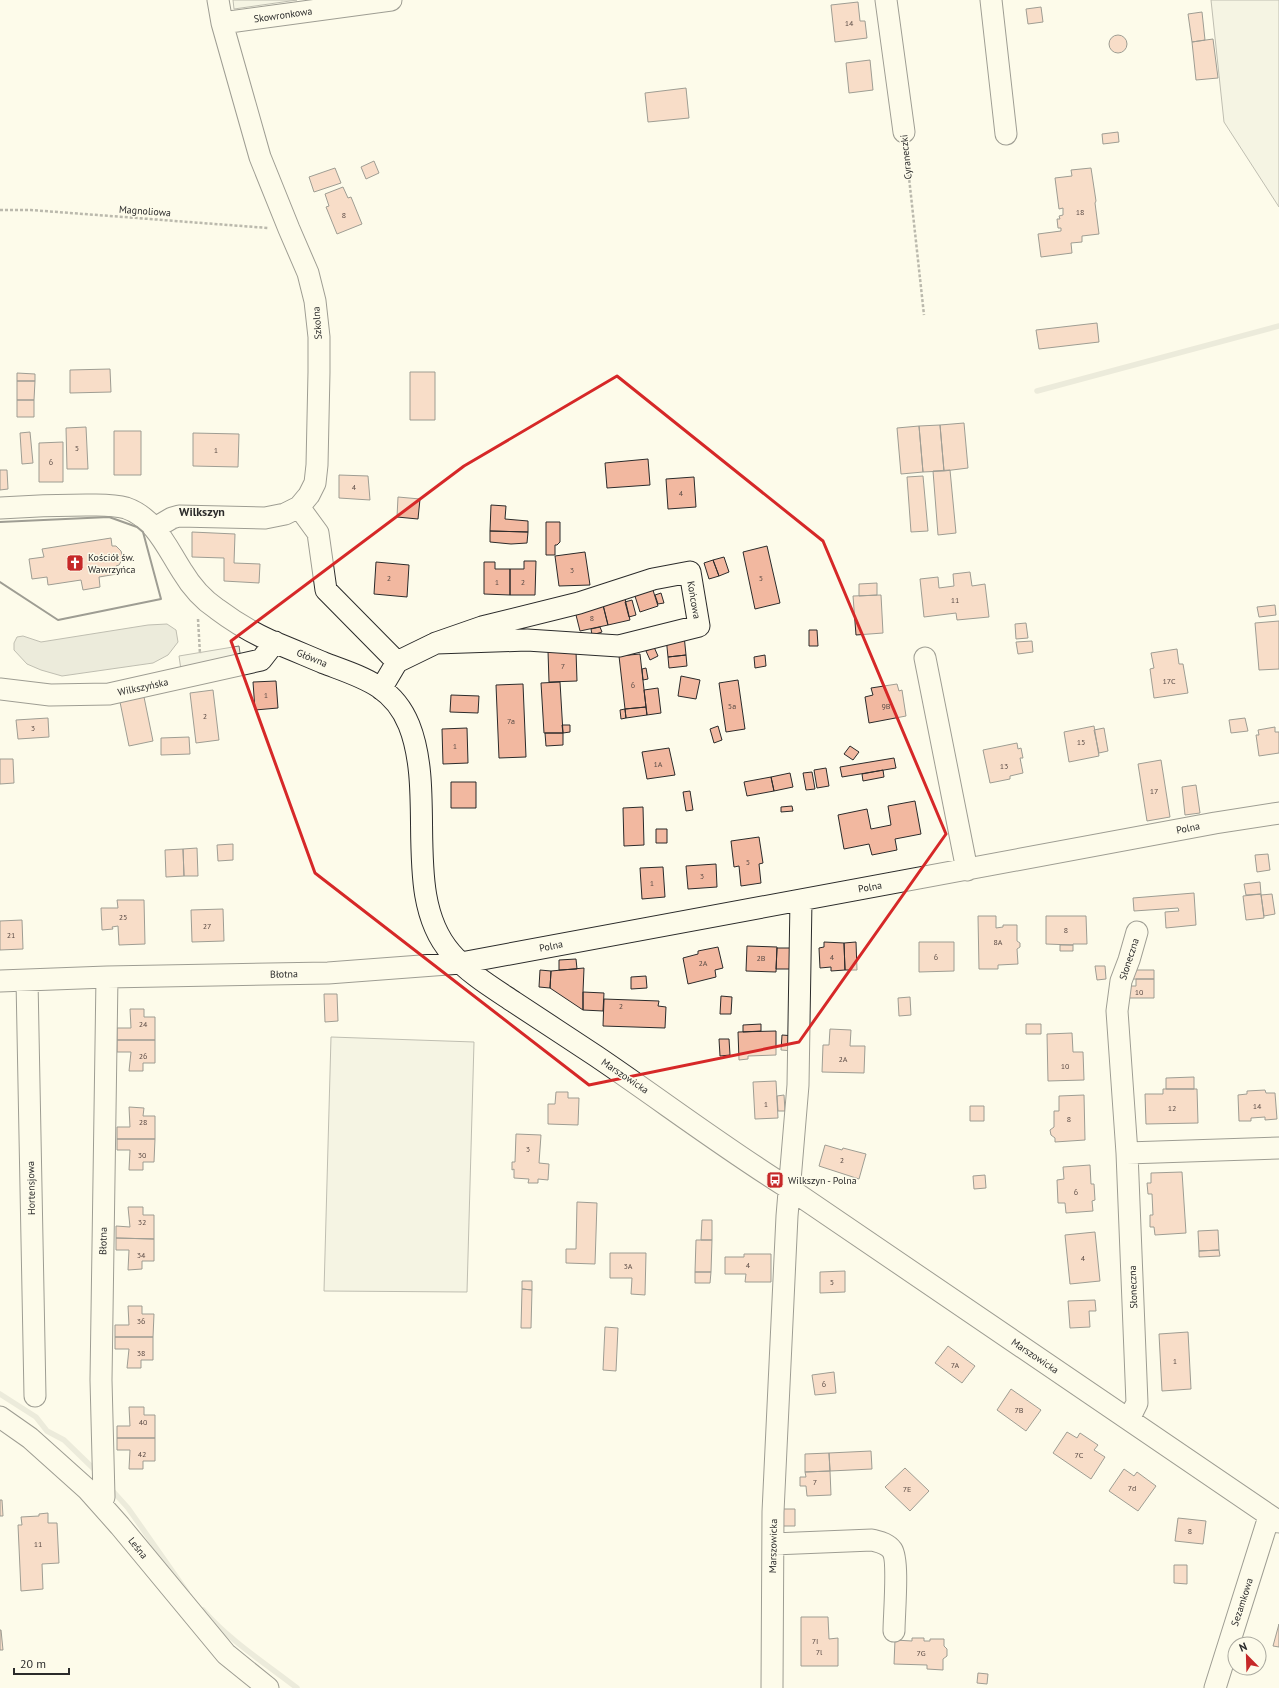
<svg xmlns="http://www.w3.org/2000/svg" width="1279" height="1688" font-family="'PT Sans',sans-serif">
<rect width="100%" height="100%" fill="#fdfbea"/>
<!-- green -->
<path fill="#ecebdb" stroke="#74746e" d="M233,0H297L234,9Z
M1211,0H1279V207L1224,122Z
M331,1037L474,1042L467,1292L324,1291Z"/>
<!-- parking -->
<path fill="#eceadb" stroke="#74746e" d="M239,646L241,660L181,670L179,656Z"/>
<!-- water -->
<path fill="#d8d7c9" stroke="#74746e" d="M167,624L176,630L178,642L168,655L153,663L62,676L41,670L27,664L14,650V643L17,637L23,636L41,642L148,625Z"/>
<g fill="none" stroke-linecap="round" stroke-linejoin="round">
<!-- stream -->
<path stroke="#d8d7c9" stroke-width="5.5" d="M1037,391L1279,326
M0,1394L36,1417L47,1431L64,1440L97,1472
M110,1488L128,1508L187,1592
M203,1610C230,1641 265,1663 297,1688"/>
</g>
<!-- building -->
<path fill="#f2b8a0" stroke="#2b2b2b" d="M858,2L860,21H865L867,38L835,42L831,5Z
M1041,7L1043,22L1028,24L1026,9Z
M1202,12L1205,40L1192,42L1188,14Z
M1109 44a9 9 0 1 1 18 0a9 9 0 1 1-18 0Z
M1213,39L1218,78L1196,80L1192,42Z
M870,60L873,90L849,93L846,63Z
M686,88L689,118L648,122L645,93Z
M1118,132L1119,142L1103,144L1102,134Z
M374,161L379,173L366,179L361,167Z
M335,168L341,183L314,192L309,177Z
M1091,168L1096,201L1095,203L1099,234L1082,236V242L1071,243L1072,253L1041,257L1038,234L1061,231V228H1058L1057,219H1060L1059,216L1063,215V208L1059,209L1055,178L1072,176L1071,170Z
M343,187L348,198L351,197L362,224L337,234L326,207L329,206L325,194Z
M1097,323L1099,342L1039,349L1036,330Z
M110,369L111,392L70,393V370Z
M410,372H435V420H410Z
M17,373L35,374V381H17Z
M17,381H35L34,400H17Z
M17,400H34V417H17Z
M964,423L968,468L944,471L940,425Z
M940,425L944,471L923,472L919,426Z
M919,426L923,472L901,474L897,428Z
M86,427L88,469H67L66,428Z
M114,431H141V475H114Z
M30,432L33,463L22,464L20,433Z
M193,433L239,434L238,467L193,466Z
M63,442V482H39V443Z
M648,459L650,485L607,488L605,463Z
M0,470H7L8,489L0,490Z
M950,470L956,533L938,535L933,471Z
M339,475L368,476L370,500L339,498Z
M923,476L928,531L911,532L907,477Z
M694,477L696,507L668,509L666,479Z
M398,497L420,499L418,519L397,517Z
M491,505L506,506L505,519L528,521V532L490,531Z
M546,522H560V542L557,545H555V555H546Z
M490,531L528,532L527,543L511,544L490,542Z
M192,532L235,534L234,563L260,564L259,583L224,581V558L192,557Z
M111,538L112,546H116L121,551L123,558L119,565L116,566L117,574L99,577L100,587L83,590L81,580L48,585L47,577L32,579L29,559L44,557L42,549Z
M767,546L780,603L755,609L743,552Z
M585,552L590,585L559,586L555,556Z
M724,557L729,572L719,576L713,560Z
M713,560L719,576L709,579L704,563Z
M524,561H536L535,595H510V569H524Z
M376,562L409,565L407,597L374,594Z
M484,562H495V569H510V595L484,594Z
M970,572L972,586L985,584L989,617L957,620L956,613L924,617L920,579L938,577L939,588L954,586L953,574Z
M877,583V595L859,596V584Z
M652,587L658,606L640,612L634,593Z
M661,593L664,603L658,604L655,595Z
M881,595L883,633L856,635L853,596Z
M625,599L630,620L608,625L603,605Z
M632,600L636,615L629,617L625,602Z
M603,605L608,625L580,631L575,611Z
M1275,605L1276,615L1259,617L1257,607Z
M1279,621V669L1259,670L1255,623Z
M1026,623L1028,638L1016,639L1015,624Z
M600,627L602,632L592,635L591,629Z
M809,630H817L818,646H809Z
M684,635L686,655L668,657L666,637Z
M1032,641L1033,652L1018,654L1016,642Z
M654,647L658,656L650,660L646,651Z
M1177,649L1179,664H1183L1188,693L1154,698L1150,669L1154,668L1151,653Z
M548,651H576L577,681L549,682Z
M640,654L646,707L625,709L619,656Z
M686,655L687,666L669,668L668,657Z
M765,655L766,666L755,668L754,657Z
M646,668L648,679L643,680L642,669Z
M681,676L700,680L696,699L678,696Z
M738,680L745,729L726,732L719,683Z
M276,681L278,708L255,710L253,682Z
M560,682L563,733H544L541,683Z
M523,684L526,757L499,758L496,685Z
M897,684L899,691L902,690L906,716L869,723L865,697L873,695L871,688Z
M658,688L661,713L647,715L644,690Z
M213,690L219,740L196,743L190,693Z
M451,695L479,696L478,713L450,712Z
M144,697L153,741L129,746L120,702Z
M646,707L647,715L626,718L625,709Z
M625,709L626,718L621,719L620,710Z
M48,718L49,737L18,739L16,720Z
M1245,718L1248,731L1231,733L1229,720Z
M562,725H570V732L563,733Z
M718,726L722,740L714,743L710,729Z
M1094,726L1099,756L1069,762L1064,732Z
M1275,727V732H1279V753L1259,756L1256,735H1259L1258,730Z
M467,728L468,763L443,764L442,729Z
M1104,728L1108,751L1099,753L1094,730Z
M545,733H563V745L546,746Z
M189,737L190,754L161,755V738Z
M1017,743L1018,749L1021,748L1023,758H1020L1023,773L1010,776V779L990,783L983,750Z
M850,746L859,752L853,760L844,754Z
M669,748L675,775L647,779L642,752Z
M894,758L896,768L842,777L840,767Z
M0,759H13L14,783L0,784Z
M1161,760L1170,817L1147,821L1138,764Z
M826,768L829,786L817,788L814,770Z
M883,770L884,777L863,781L862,774Z
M812,772L815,789L806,790L803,773Z
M790,773L793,787L774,791L771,777Z
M771,777L774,791L747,796L744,782Z
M451,782H476V808H451Z
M1196,785L1200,813L1185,815L1182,787Z
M690,791L693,810L686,811L683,792Z
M915,801L921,834L895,839L897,850L872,855L869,844L844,849L838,815L867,809L871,829L891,825L888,806Z
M792,806L793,811L781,812V807Z
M643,807L644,845L624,846L623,808Z
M656,829H667V843H656Z
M759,837L763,863L759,864L761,883L741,886L739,866L734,867L731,841Z
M233,844V860L218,861L217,845Z
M197,848L198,876H184L183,849Z
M183,849L184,876L166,877L165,850Z
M1268,854L1270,870L1257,872L1255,855Z
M716,864L717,887L688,889L686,866Z
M663,867L665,897L642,899L640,868Z
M1260,882L1261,894L1246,895L1244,884Z
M1194,893L1196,925L1166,928L1165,912L1179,911L1178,908L1134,911L1133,898Z
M1261,894L1264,918L1246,920L1243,896Z
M1272,894L1275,914L1264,916L1261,895Z
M117,900H144L145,944L119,945L118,926L112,927L113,929L102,930L101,908H118Z
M223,909L224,941L192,942L191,910Z
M978,916H996V928L1003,927V925H1017V941L1020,943V947L1017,949L1018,964L998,965V969H979Z
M1046,916H1086L1087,944H1073V945L1046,944Z
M22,920L23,949L0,950V921Z
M824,942L844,943L845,970L831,971V967L820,968L819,948L824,947Z
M856,942L857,970H845L844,943Z
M919,942H954V971L919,972Z
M1060,945H1073V951H1060Z
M747,946L777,947L776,972L746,971Z
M718,947L723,968L715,970L716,977L688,984L683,958L698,954V951Z
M777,948H791L790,969H776Z
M576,959L577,969L559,970V960Z
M1095,966H1105L1106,979L1097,980Z
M584,968L583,992V1010L550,988L551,971Z
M540,970L551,971L550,988L539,987Z
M1129,970H1154V979H1129Z
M646,976L647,988L631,989V977Z
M1136,979H1154V998H1124V986H1136Z
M583,992L604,993L603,1011L583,1010Z
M324,994H337L338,1021L325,1022Z
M721,996L732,997L731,1014H720Z
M910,997L911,1015L899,1016L898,998Z
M604,999L659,1001L658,1006L666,1007L665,1028L603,1026Z
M130,1009H144V1017H155V1040H117V1028H131Z
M761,1024V1031L743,1032V1025Z
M1026,1024H1041V1034H1026Z
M830,1029L851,1030L850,1046H865L864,1073L822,1072L823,1045H829Z
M776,1031V1055L748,1056V1059L739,1060L738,1032Z
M1072,1033L1073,1052H1083L1084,1080L1048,1081L1047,1034Z
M782,1035L795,1036L794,1051L781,1050Z
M719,1039H729L730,1055L720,1056Z
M117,1040H155V1063H143V1071H129L131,1052H117Z
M1194,1077V1089H1166V1078Z
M776,1081L778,1118L755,1119L753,1082Z
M1163,1089H1197L1198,1123L1146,1124L1145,1094H1163Z
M1265,1090L1266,1093H1275L1277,1119L1265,1120V1117L1251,1118V1121H1239L1238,1095L1247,1094V1091Z
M556,1092H568V1098H579L578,1125L548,1124V1104H555Z
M784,1095L785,1111H778L777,1096Z
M1084,1095L1085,1140L1055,1142V1138L1051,1135L1050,1130L1054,1127V1111H1059V1096Z
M970,1106H984V1121H970Z
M129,1107L144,1108L143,1116H155V1139H117V1127H130Z
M516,1134L541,1135L539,1163L549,1164L548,1180L538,1179V1183H528L529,1179L514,1178V1169L512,1170V1162H515Z
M117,1139H155L154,1162H143V1170H129L130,1150H117Z
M825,1145L842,1150L843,1148L866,1154L859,1179L819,1166Z
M1090,1165L1091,1184H1094L1095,1200L1092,1201L1093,1211L1066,1213L1065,1203H1058L1057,1180L1064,1179L1063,1167Z
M1182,1172L1186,1233L1155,1235L1154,1227H1150V1215H1153L1152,1194H1148L1147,1183H1151V1173Z
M985,1175L986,1188L974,1189L973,1176Z
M577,1202L597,1203L595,1264L566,1263V1249H576Z
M128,1207H143V1215H154V1239L116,1238V1226L130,1227Z
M702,1220H712V1240H701Z
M1218,1230L1219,1250L1199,1251L1198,1231Z
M1095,1232L1100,1281L1070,1284L1065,1235Z
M116,1238L154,1239V1261H142V1269L128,1270L129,1250H116Z
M696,1240H712L711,1272H695Z
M1219,1250L1220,1256L1199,1257V1251Z
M610,1253H646L645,1295L631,1294L632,1278H610Z
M744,1254H771V1282H745L746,1274H725V1257H744Z
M845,1271V1292L820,1293V1272Z
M695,1272H711L710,1283H695Z
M522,1281H532V1290L522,1289Z
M522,1289L532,1290L531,1328H521Z
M1095,1300L1096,1311H1089L1090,1327L1070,1328L1068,1301Z
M128,1306H142V1314H154L153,1337H115V1325H129Z
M605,1327L618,1328L616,1371L603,1370Z
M1188,1332L1191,1389L1162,1391L1159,1334Z
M115,1337H153V1360H141V1368H127L129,1349H115Z
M948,1346L975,1366L962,1383L935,1363Z
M834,1372L836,1393L815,1395L812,1375Z
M1011,1389L1041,1410L1026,1431L997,1410Z
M129,1407H144V1415H155V1438H117V1426H130Z
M1067,1432L1077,1438L1080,1433L1098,1445L1094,1450L1105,1457L1091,1479L1053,1453Z
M117,1438H155V1461H143V1469H129L130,1450H117Z
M871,1451L872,1469L830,1471L829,1453Z
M829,1453L830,1471L805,1472V1454Z
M905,1468L929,1491L910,1511L885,1487Z
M1124,1469L1134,1476L1137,1472L1156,1486L1138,1511L1109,1491Z
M830,1471L831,1495L807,1496L806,1486H800V1477H806L805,1472Z
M0,1500H2L3,1516H0Z
M782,1509H795V1526H782Z
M48,1513V1523H57L59,1563L42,1564L43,1589L21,1591L18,1525H22L21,1517L39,1516V1514Z
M1178,1518L1206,1521L1203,1544L1175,1541Z
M1174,1565H1187V1584L1174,1583Z
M801,1617H828L829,1639L838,1638V1666H801Z
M1279,1624V1647L1273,1646Z
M0,1630H1L3,1650H0Z
M912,1638H924V1641H930V1639H944V1646L947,1649V1656L943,1659V1670L927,1669V1665L894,1664L895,1640L912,1641Z
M978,1673L988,1674L987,1684L977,1683Z"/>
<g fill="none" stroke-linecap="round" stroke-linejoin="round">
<!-- minor casing -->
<g stroke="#2b2b2b" stroke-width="23">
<path id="minor" d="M886,0L904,132
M991,0L1006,134
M222,23L391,0
M299,507L318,533L326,590L397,662
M0,508C29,506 57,505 86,505C99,505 113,504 126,508C155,518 167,548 182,571C191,586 202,599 217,609C233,621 253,633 271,641C289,648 307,656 324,663C361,677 393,685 409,725C437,795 401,896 451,953C468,973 493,988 514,1002C541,1020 569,1038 596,1056C661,1100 724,1148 790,1189L1279,1522
M155,528L172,518L179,516L265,518L285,514L299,507L309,495L315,483L317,465L319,372V337L315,301L308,273L289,229L260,157L222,23L218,0
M925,658L967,870
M0,689L50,695L109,694L261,660L275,642
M381,689L397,662L436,643L482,627L579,603L653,579L690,572L699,626L619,646L527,640L436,643
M27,980L35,1396
M0,981L107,977L328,973L461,963L1215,823L1279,813
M1127,1153L1279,1148
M0,1417L30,1438L88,1490L120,1526L226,1654L268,1688
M1129,1419L1137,1403L1127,1153L1117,1011L1121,981L1129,960L1137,932
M101,1504L104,1497L101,1380L107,977
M773,1544L872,1540C879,1542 887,1543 892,1550C899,1560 894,1615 894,1631
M772,1688L773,1512L787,1216L798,1085L801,900
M1215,1688L1267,1523L1271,1517"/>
</g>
<!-- path -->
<path stroke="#6a6964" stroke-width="2.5" stroke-dasharray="3 2" stroke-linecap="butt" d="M906,150L924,315
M0,210H31L268,228
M198,619L200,654"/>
<!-- minor -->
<use href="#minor" stroke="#fdfbea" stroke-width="21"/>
<!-- wall -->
<path stroke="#2b2b2b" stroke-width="2" d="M0,522L109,517L137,527L143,532L161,599L58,620L0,582"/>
</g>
<!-- marked area -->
<path d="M0 0H1279V1688H0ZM617,376L823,541L946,834L799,1042L589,1085L315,873L231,641L464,466Z" fill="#fdfbea" fill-opacity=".55" fill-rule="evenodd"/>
<path fill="none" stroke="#d62828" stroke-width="3" stroke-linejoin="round" d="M617,376L823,541L946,834L799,1042L589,1085L315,873L231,641L464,466Z"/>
<!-- icons -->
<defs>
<g id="church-square" transform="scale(0.9)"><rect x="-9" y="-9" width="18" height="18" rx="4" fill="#c62828" stroke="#fdfbea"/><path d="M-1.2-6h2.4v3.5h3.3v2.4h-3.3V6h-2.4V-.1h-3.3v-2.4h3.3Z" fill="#fff"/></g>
<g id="bus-square" transform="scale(0.9)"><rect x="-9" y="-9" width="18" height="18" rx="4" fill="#c62828" stroke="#fdfbea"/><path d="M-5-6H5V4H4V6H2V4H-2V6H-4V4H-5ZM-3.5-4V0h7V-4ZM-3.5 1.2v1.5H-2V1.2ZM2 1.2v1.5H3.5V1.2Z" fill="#fff"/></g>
</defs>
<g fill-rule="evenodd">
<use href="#church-square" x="75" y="563"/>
<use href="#bus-square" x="775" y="1180"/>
</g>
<g text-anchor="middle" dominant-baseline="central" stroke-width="3" stroke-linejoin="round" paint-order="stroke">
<!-- number labels -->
<g font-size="8" fill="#5d4e48">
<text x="849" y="23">14</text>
<text x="1080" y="212">18</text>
<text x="344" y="215">8</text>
<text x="77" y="448">5</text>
<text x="216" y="450">1</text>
<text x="51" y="462">6</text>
<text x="354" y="487">4</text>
<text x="681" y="493">4</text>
<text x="572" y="570">3</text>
<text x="389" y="578">2</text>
<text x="761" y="578">5</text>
<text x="497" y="582">1</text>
<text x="523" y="582">2</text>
<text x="955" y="600">11</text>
<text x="592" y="618">8</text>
<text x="563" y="666">7</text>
<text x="1169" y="681">17C</text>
<text x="633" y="685">6</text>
<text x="266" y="695">1</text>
<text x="732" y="706">5a</text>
<text x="886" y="706">9B</text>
<text x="205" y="716">2</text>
<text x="511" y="721">7a</text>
<text x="33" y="728">3</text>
<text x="1081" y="742">15</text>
<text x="455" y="746">1</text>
<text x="658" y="764">1A</text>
<text x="1004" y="766">13</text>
<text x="1154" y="791">17</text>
<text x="748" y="862">5</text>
<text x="702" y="876">3</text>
<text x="652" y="883">1</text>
<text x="123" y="917">25</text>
<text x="207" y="926">27</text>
<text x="1066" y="930">8</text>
<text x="11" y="935">21</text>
<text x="998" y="942">8A</text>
<text x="832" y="957">4</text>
<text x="936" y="957">6</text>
<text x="761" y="958">2B</text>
<text x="703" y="963">2A</text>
<text x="1139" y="992">10</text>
<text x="621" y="1006">2</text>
<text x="143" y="1024">24</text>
<text x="143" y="1056">26</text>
<text x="843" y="1059">2A</text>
<text x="1065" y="1066">10</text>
<text x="766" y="1104">1</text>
<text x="1257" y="1106">14</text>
<text x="1172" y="1108">12</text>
<text x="1069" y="1119">8</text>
<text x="143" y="1122">28</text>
<text x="528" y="1149">3</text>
<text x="142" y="1155">30</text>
<text x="842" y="1160">2</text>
<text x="1076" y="1192">6</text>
<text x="142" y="1222">32</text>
<text x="141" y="1255">34</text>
<text x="1083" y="1258">4</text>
<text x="748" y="1265">4</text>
<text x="628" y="1266">3A</text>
<text x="832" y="1282">5</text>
<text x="141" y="1321">36</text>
<text x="141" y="1353">38</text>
<text x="1175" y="1361">1</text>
<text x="955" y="1365">7A</text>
<text x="824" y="1384">6</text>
<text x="1019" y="1410">7B</text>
<text x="143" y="1422">40</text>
<text x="142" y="1454">42</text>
<text x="1079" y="1455">7C</text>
<text x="815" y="1482">7</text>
<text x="1132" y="1488">7d</text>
<text x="907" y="1489">7E</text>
<text x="1190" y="1531">8</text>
<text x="38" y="1544">11</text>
<text x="815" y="1641">7I</text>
<text x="819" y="1652">7l</text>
<text x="921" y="1653">7G</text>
</g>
<!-- street labels -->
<g font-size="10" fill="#2b2b2b" stroke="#fdfbea">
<text transform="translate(283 15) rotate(-8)">Skowronkowa</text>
<text transform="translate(906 157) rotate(-96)">Cyraneczki</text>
<text transform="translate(145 211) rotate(4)">Magnoliowa</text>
<text transform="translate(317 323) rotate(-94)">Szkolna</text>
<text transform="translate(694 600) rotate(80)">Końcowa</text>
<text transform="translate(312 658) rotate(22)">Główna</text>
<text transform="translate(143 687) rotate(-12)">Wilkszyńska</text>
<text transform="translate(1188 828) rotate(-11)">Polna</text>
<text transform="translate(870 887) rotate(-10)">Polna</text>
<text transform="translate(551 946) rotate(-11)">Polna</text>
<text transform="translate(1129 959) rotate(-72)">Słoneczna</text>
<text transform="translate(284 974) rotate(-1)">Błotna</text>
<text transform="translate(625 1076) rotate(34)">Marszowicka</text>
<text transform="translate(31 1188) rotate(-91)">Hortensjowa</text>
<text transform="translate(103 1241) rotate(-89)">Błotna</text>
<text transform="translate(1133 1287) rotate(-92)">Słoneczna</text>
<text transform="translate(1035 1356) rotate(34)">Marszowicka</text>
<text transform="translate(773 1546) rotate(-89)">Marszowicka</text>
<text transform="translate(138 1548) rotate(51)">Leśna</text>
<text transform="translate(1242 1602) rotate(-72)">Sezamkowa</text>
</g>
<!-- poi labels -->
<g font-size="10" fill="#2b2b2b" stroke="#fdfbea" text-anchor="start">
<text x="88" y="557">Kościół św.<tspan x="88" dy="12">Wawrzyńca</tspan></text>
<text x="788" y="1180">Wilkszyn - Polna</text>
</g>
<!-- quarter labels -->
<g font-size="12" font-weight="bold" fill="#2b2b2b" stroke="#fdfbea">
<text x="202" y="511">Wilkszyn</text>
</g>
</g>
<!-- north arrow -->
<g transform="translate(1247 1656) rotate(337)"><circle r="19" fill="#fdfbea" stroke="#a9a89e"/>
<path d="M0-3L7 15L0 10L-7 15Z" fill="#c62828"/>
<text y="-6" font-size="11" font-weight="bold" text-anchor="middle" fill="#2b2b2b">N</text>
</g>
<!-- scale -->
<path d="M14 1668v6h55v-6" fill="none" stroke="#2b2b2b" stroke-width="2"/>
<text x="20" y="1668" font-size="12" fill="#2b2b2b" stroke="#fdfbea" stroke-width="3" paint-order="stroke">20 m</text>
</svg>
